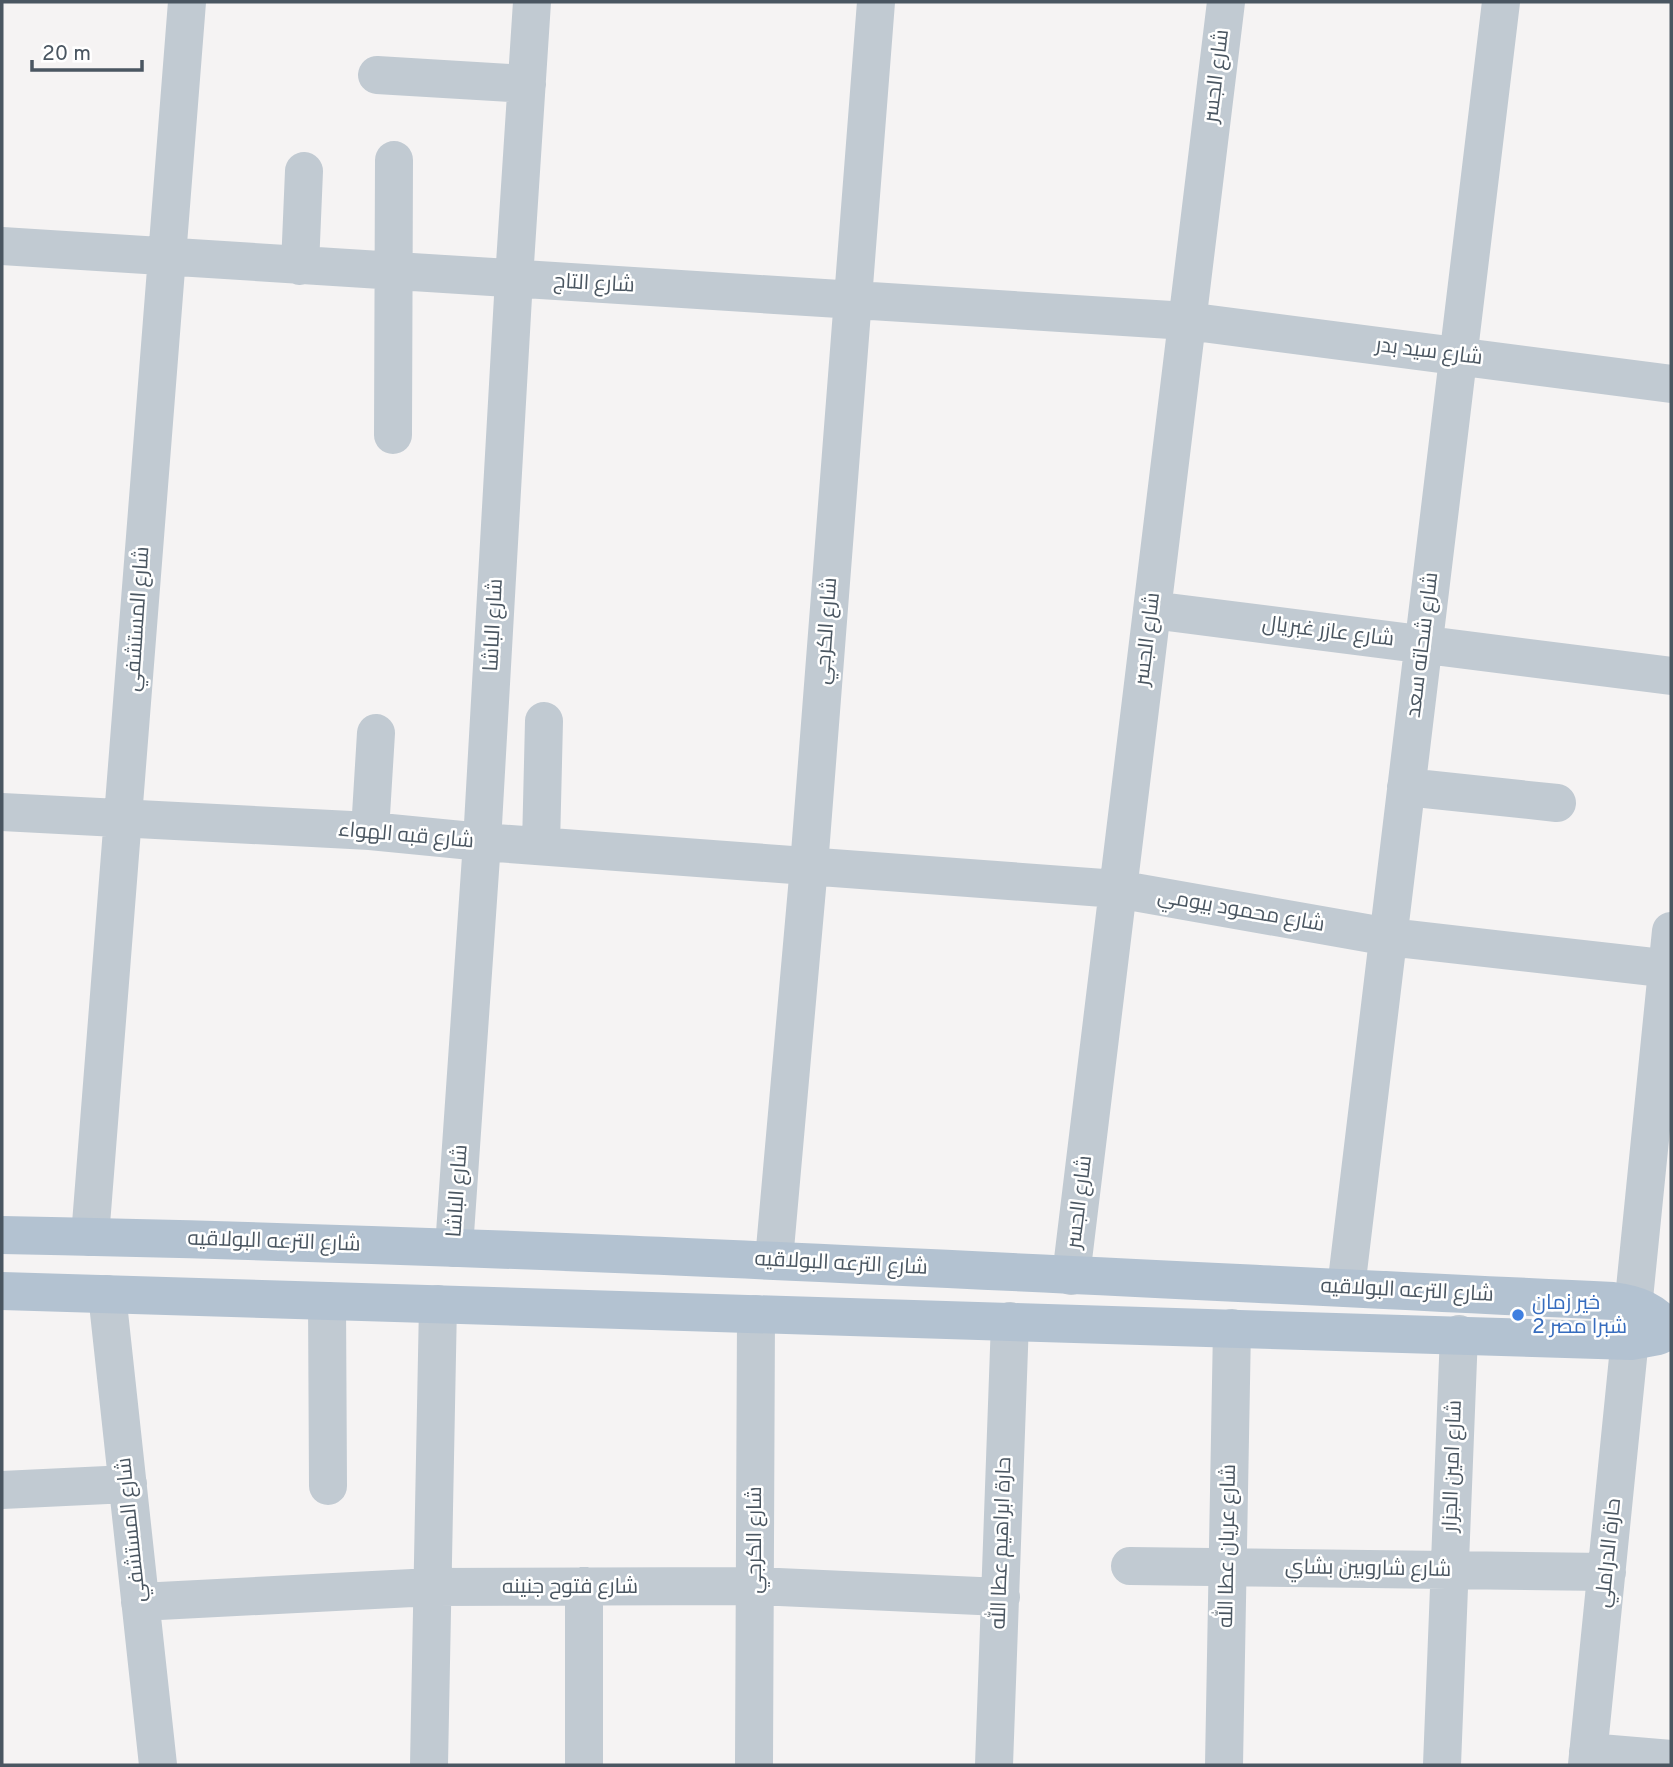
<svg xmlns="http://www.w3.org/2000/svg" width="1673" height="1767" font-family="Overpass,Cairo,sans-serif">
<rect width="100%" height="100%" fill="#f5f3f3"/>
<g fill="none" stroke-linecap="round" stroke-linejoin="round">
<!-- minor -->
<path stroke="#c1cad2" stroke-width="38" d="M377,75L527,84
M2,246L1187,321L1671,384
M300,266L304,171
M393,435L394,160
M1152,610L1671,676
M1406,787L1557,803
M2,812L370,831L482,842L1117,889L1389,937L1671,969
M370,831L376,733
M541,846L544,721
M90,1237L187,2
M454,1248L482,842L514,279L532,2
M774,1260L809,866L876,2
M1071,1276L1226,2
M1346,1288L1501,2
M107,1294L158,1765
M327,1301L328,1486
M2,1490L128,1484
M1130,1566L1607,1572
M140,1602L432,1587L755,1586L1001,1597
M1588,1752L1671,1759
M429,1765L438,1304
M584,1765V1586
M754,1765L756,1314
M994,1765L1010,1321
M1224,1765L1232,1328
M1442,1765L1459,1334
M1587,1765L1671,931"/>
<!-- major -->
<path stroke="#b3c2d1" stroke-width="38" d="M2,1235C539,1245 1076,1276 1613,1301C1637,1304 1654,1311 1670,1330
M2,1291L1631,1341L1658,1336L1671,1330"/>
</g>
<!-- markers -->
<circle fill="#3f7fe0" stroke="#fff" stroke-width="2.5" cx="1518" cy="1315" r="7"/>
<g text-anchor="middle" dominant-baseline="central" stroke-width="5" stroke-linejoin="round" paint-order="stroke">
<!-- street labels -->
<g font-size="21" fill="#4a5661" stroke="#fff">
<text transform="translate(1217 76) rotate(-83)">شارع الجسر</text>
<text transform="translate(594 284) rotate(3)">شارع التاج</text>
<text transform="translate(1429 352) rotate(7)">شارع سيد بدر</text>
<text transform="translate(138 619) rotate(-86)">شارع المستشفي</text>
<text transform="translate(494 625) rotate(-87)">شارع الباشا</text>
<text transform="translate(827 631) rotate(-86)">شارع الكرجي</text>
<text transform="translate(1328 632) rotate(7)">شارع عازر غبريال</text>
<text transform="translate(1148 639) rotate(-83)">شارع الجسر</text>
<text transform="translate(1423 645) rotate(-83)">شارع شحاته سعد</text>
<text transform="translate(406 836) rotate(5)">شارع قبه الهواء</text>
<text transform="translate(1241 911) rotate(10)">شارع محمود بيومي</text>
<text transform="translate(458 1191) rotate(-86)">شارع الباشا</text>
<text transform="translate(1080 1202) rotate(-83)">شارع الجسر</text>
<text transform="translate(274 1242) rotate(2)">شارع الترعه البولاقيه</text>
<text transform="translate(841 1264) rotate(3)">شارع الترعه البولاقيه</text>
<text transform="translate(1407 1291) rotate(3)">شارع الترعه البولاقيه</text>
<text transform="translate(1453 1466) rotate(-88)">شارع امين الجزار</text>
<text transform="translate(132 1530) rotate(-96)">شارع المستشفي</text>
<text transform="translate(755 1540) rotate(-90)">شارع الكرجي</text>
<text transform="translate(1002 1543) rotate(-88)">حارة ابراهيم عطا الله</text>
<text transform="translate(1228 1546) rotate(-89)">شارع عريان عطا الله</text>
<text transform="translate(1609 1553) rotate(-84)">حارة الدراملي</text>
<text transform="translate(1368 1569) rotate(1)">شارع شاروبين بشاي</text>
<text x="570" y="1587">شارع فتوح جنينه</text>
</g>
<!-- shop labels -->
<g font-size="21" fill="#366cbe" stroke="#fff" text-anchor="start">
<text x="1532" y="1303">خير زمان<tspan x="1532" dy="24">شبرا مصر 2</tspan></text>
</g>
</g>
<!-- border -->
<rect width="1673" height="1767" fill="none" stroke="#4a5661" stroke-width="7"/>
<!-- scale -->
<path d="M32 60v10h110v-10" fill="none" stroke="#4a5661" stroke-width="3.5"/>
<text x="42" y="60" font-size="21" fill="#4a5661" stroke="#ffffff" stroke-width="5" paint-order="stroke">20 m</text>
</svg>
